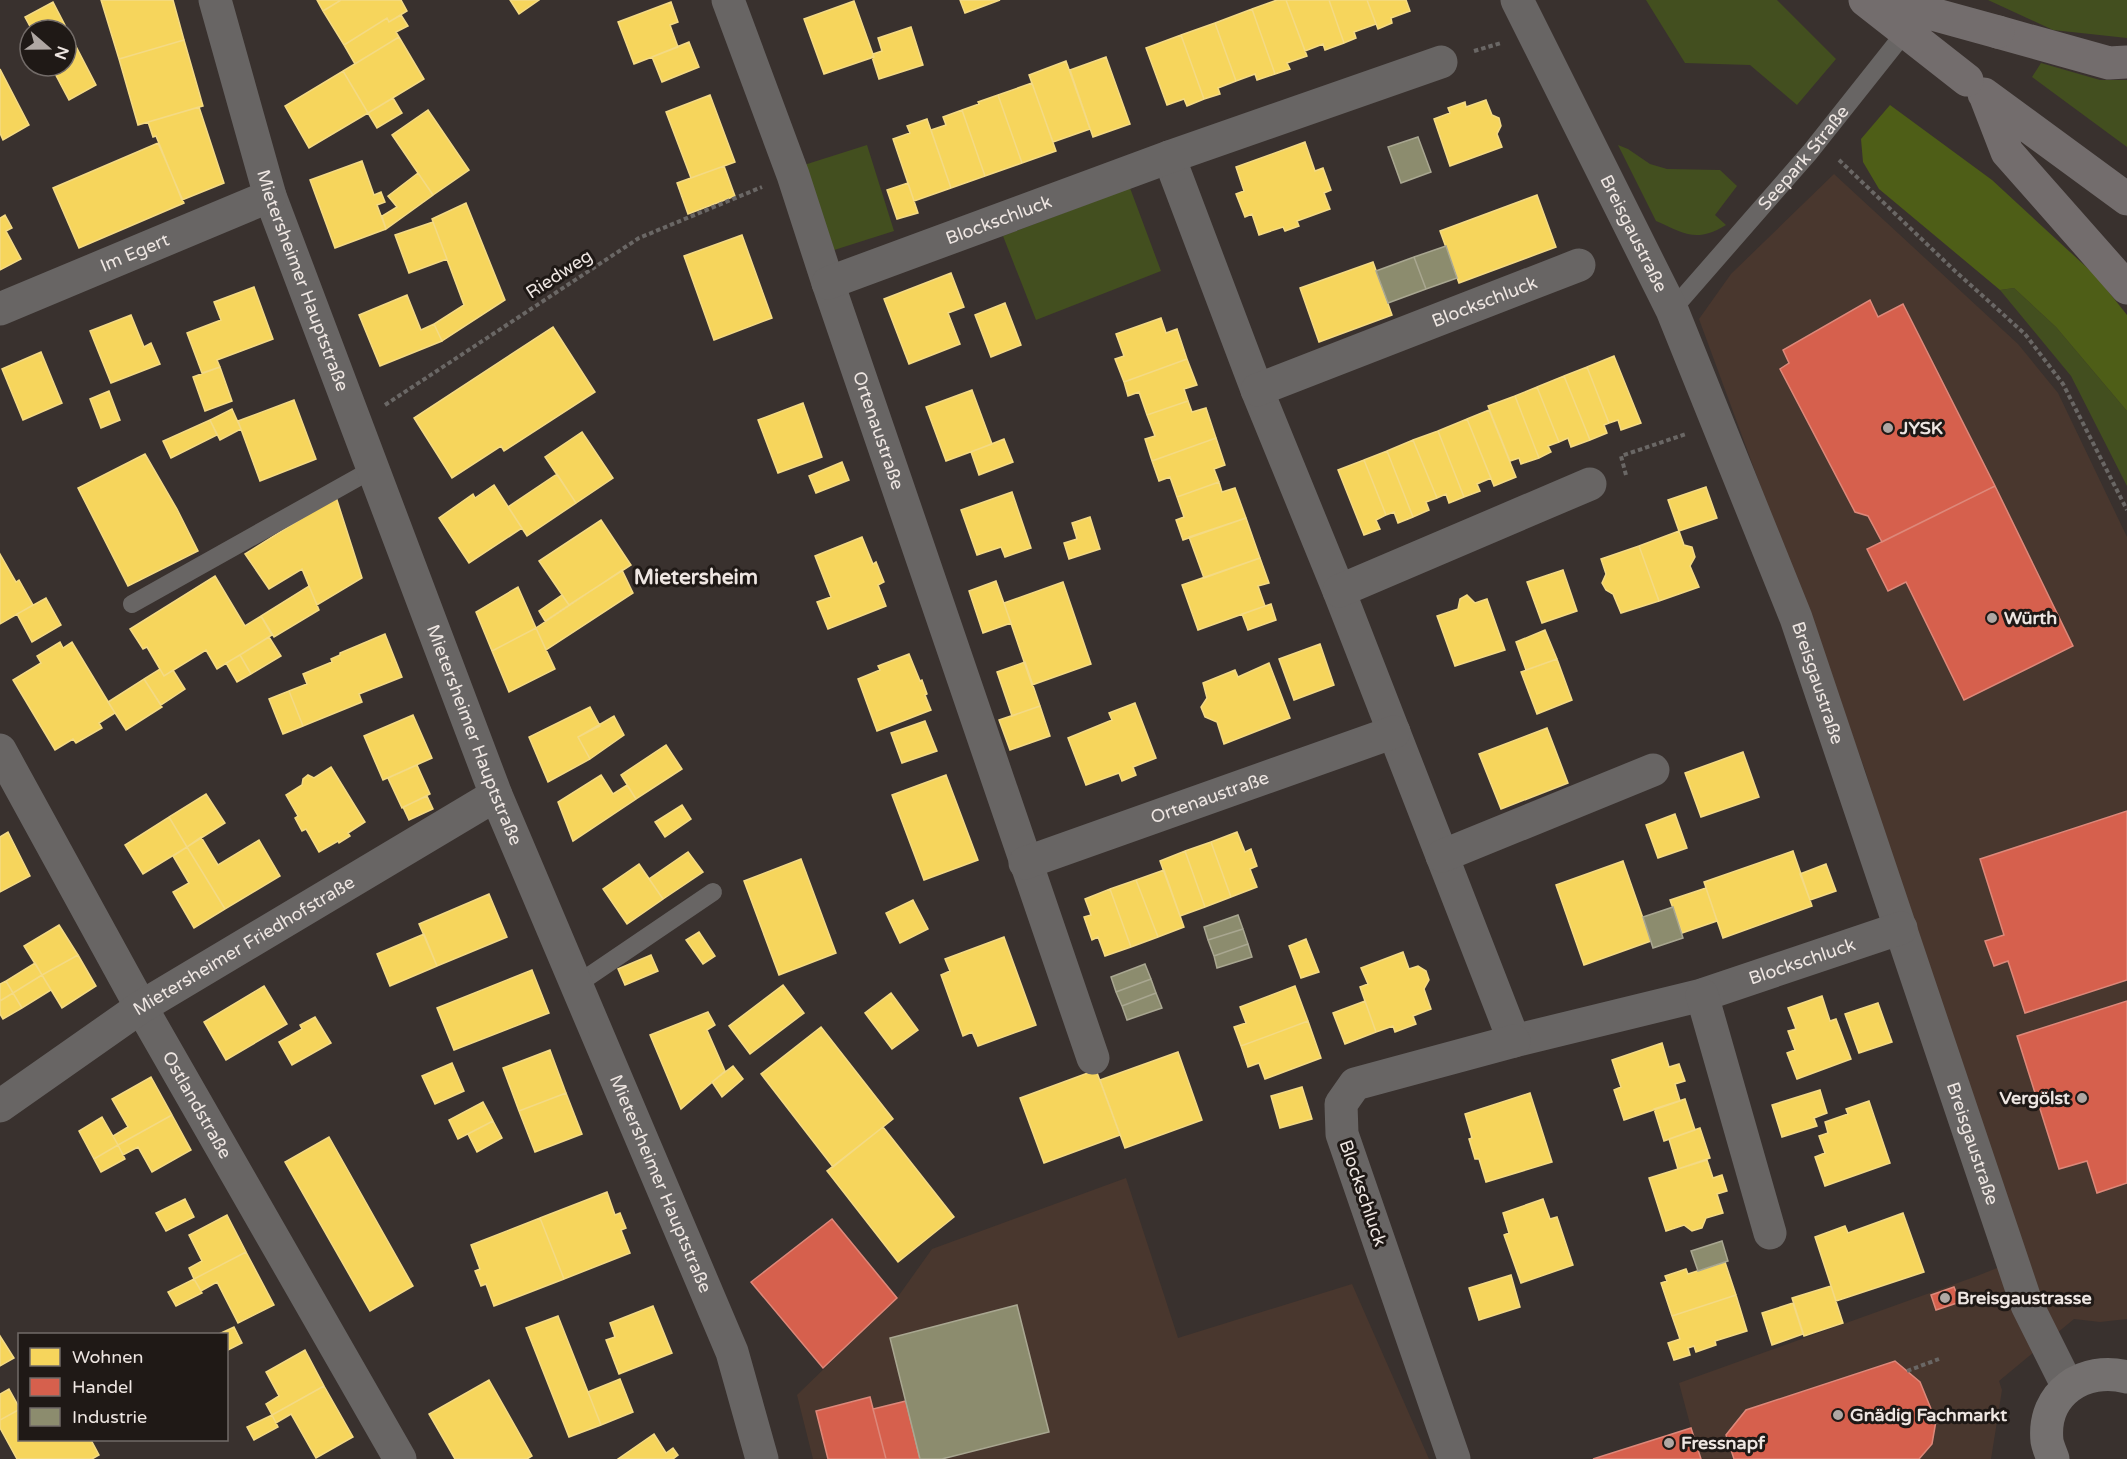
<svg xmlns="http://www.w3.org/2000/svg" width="2127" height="1459" font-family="'Varela Round',sans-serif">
<rect width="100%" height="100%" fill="#39312e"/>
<!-- built -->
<path fill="#49372e" d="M1834,174L2018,344L2058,393L2127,537V1319L2100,1322L2074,1319L1999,1381L2002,1390L1991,1459H1593L1691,1428L1679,1383L1977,1276L2017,1260L1865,770L1699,319L1731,274Z
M1126,1178L1178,1338L1352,1284L1429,1459H813L797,1395L897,1298L932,1249Z"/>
<!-- green -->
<path fill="#434f1f" d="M1646,0H1777L1836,59L1797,105L1750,65L1685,63Z
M1988,0H2127V38L2053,30Z
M2041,63L2100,80H2127V147L2032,77Z
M867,145L894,231L831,251L804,165Z
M1618,145L1628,149L1650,164L1667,169L1720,170L1737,186L1715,215L1726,225C1696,243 1686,234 1656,221Z
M1130,188L1161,271L1036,320L1003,236Z
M2014,288L2056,327L2127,411V486L2071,376L2000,290Z"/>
<!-- forest -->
<path fill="#4e5e17" d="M1890,105L1992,180L2096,276L2127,315V411L2056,327L2014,288L2000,290L1879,189L1863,162L1861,139Z"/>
<!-- homes -->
<path fill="#f6d55c" stroke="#f4da84" stroke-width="1.5" d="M101,0H173L184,40L119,59Z
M317,0H341L323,11Z
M341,0H401L407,11L389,22L387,18L344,45L323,11Z
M510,0H539L519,14Z
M960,0H1000L965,13Z
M1277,0H1286L1307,56L1287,63L1290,69L1275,74L1252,9Z
M1286,0H1329L1344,43L1325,50L1323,44L1305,51Z
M1329,0H1367L1376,24L1354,32L1356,38L1344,43Z
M1367,0H1406L1410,11L1391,18L1392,23L1378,29Z
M854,1L874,57L824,74L804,19Z
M53,2L96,85L69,100L51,66H66V30H32L25,17Z
M671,2L678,22L670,25L678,47L634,64L618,22Z
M1252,9L1275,74L1257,80L1255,74L1236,81L1215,23Z
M401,15L408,26L396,32L399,37L355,64L344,45L387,18L389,22Z
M1215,23L1236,81L1218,88L1220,94L1204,99L1181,35Z
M911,27L923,65L879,79L872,57H874L873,54L882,51L878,38Z
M1181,35L1204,99L1187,106L1184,99L1167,105L1146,48Z
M399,37L424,79L368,113L343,71Z
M184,40L203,106L138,125L119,59Z
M689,42L699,67L662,82L652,57Z
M1106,57L1130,124L1093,137L1070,70Z
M1066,61L1090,129L1053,142L1029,75Z
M0,69L29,125L3,140L0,133Z
M343,71L368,113L309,148L285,106Z
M1032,83L1056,151L1022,163L998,95Z
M710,95L735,162L691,178L666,112Z
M998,95L1022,163L985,176L962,110L979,104L978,102Z
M393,98L402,113L377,128L368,113Z
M1486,100L1492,115L1499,118L1501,126L1497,134L1502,147L1450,166L1434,119L1450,113L1448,108L1465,102L1466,107Z
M199,107L224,183L182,200L156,136L153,137L148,122Z
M428,110L469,170L433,195L392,135Z
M962,110L985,176L951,188L931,130L946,125L943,117Z
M927,119L951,188L914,201L893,139L910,133L907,126Z
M1305,142L1315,171L1323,168L1331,190L1324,193L1330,209L1297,221L1299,226L1285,231L1283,227L1259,235L1252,214L1245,217L1236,194L1244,191L1236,167Z
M158,143L184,203L79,248L53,188Z
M362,161L374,195L381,192L385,202L377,205L386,229L335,248L310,180Z
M724,166L735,196L688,214L677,183Z
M418,173L433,195L386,229L382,216L397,207L388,196Z
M908,183L918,213L897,219L887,190Z
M1537,195L1556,247L1459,283L1440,231Z
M466,203L505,300L442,341L434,324L464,305L432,219Z
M5,215L12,228L6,231L21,259L0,270V218Z
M433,222L447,259L409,273L395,235Z
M742,235L772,318L714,340L684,256Z
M1373,262L1392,315L1319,342L1300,288Z
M951,273L964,307L948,313L960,344L909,364L884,299Z
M254,287L273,339L217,360L220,367L202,373L187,333L221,320L214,302Z
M407,295L421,330L434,324L442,341L380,366L359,315Z
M1005,303L1021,345L991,357L975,315Z
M131,315L144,347L151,343L160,364L111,383L90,331Z
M1161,318L1166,333L1177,329L1187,359L1124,382L1115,359L1124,356L1116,334Z
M553,327L595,392L504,451L501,446L452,478L414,418Z
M41,352L62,403L23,420L2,369Z
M1614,356L1641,423L1621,430L1618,420L1609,423L1587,367Z
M1187,359L1197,385L1184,389L1188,401L1147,415L1139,392L1128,396L1124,382Z
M220,367L232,401L205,411L193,377Z
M1587,367L1609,423L1604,425L1607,433L1590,440L1564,376Z
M1564,376L1590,440L1571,447L1568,438L1559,442L1537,387Z
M1537,387L1559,442L1548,446L1551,452L1539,458L1515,396Z
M972,390L992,444L946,461L926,407Z
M109,391L120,420L101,428L90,399Z
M1515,396L1539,458L1521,464L1519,458L1510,461L1488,406Z
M294,400L316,459L260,481L238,421Z
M1188,401L1192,412L1206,408L1216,438L1152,461L1145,439L1155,436L1147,415Z
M803,403L822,457L778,473L758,420Z
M232,409L241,429L220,440L210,420Z
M1489,410L1516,477L1494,486L1467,419Z
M1467,419L1491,478L1477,484L1480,491L1464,497L1438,431Z
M210,420L217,435L171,458L163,441Z
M1438,431L1464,497L1449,503L1446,494L1437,498L1413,440Z
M582,432L613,478L576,503L545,457Z
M1216,438L1225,465L1214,469L1219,482L1177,497L1170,477L1159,481L1152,461Z
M1004,439L1013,462L979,475L971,452Z
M1413,440L1437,498L1426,502L1429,510L1413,517L1387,451Z
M1387,451L1413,517L1398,523L1394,512L1386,515L1364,460Z
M145,454L177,509L198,551L128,586L78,488Z
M1364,460L1386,515L1376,520L1380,529L1364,535L1338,470Z
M842,462L849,480L816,493L809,476Z
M557,474L576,503L527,536L508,507Z
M1219,482L1222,492L1235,488L1246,518L1183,540L1176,520L1184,517L1177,497Z
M494,485L522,528L469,563L439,518L473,494L475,498Z
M1706,487L1717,518L1679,531L1668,500Z
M1012,492L1031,548L1005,557L1001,547L977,555L961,510Z
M336,497L362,578L317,605L302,569L269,589L245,554Z
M1090,517L1100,549L1069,559L1064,543L1077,539L1072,523Z
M1246,518L1260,558L1204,578L1189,537Z
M601,520L631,565L569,605L539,561Z
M1679,531L1684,545L1692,547L1695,557L1690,566L1699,587L1659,601L1639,546Z
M862,537L873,564L876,562L884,582L878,585L886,606L828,629L817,602L831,597L815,556Z
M1639,546L1659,601L1621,613L1613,594L1606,590L1602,583L1606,574L1601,559Z
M0,554L16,582L19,580L33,605L0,624Z
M1260,558L1269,583L1258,586L1265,606L1198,630L1182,585Z
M622,570L633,593L546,650L536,628Z
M1563,570L1577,611L1542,623L1527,582Z
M215,576L245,626L261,616L272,635L217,669L206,650L164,676L147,647L143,649L130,629Z
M996,581L1011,623L983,633L969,591Z
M1063,582L1091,664L1032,685L1004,603Z
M309,586L319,610L274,637L261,616Z
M518,587L536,628L492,651L476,612Z
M562,595L569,605L545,621L539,611Z
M1467,595L1475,603L1487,599L1505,650L1455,666L1437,616L1458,609L1460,599Z
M46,598L61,625L32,642L17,614Z
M1271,604L1276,620L1248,630L1242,614Z
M536,628L555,669L509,692L492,651Z
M1545,630L1557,659L1526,670L1516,642Z
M385,634L402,677L359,694L362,702L303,726L289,691L307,684L303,674L332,662L331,659L340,655V653Z
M269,637L281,656L251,674L240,655Z
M60,642L63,648L72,642L115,713L99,723L102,728L76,743L73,739L55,750L13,680L41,663L37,656Z
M1320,644L1334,685L1294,700L1279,659Z
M909,654L920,681L922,680L927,694L925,695L931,710L877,731L858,679L880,670L878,666Z
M240,655L251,674L237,682L226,663Z
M1557,659L1572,700L1537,714L1521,672Z
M1025,662L1040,706L1012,716L997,672Z
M1269,663L1290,718L1224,744L1217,722L1205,717L1201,707L1207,698L1203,683L1235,670L1238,677Z
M160,669L164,676L173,670L185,689L161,705L144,679Z
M144,679L162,707L126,730L108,702Z
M289,691L303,726L283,734L269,699Z
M1135,703L1156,758L1133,767L1136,775L1122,781L1119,773L1086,785L1068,738L1112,720L1109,713Z
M1040,706L1050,736L1010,750L999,720Z
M590,707L600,726L578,737L590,759L548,782L529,737Z
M413,715L432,758L383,780L364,736Z
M614,716L624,735L590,759L578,737Z
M925,721L937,751L902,763L891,733Z
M1547,728L1568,783L1501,809L1479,754Z
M666,745L682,769L636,799L621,775Z
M1743,752L1759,797L1701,817L1685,773Z
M417,765L430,794L402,808L388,778Z
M331,767L365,822L348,833L350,836L339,843L338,841L319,852L306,829L302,831L295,818L298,816L286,795L302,785L303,779L308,775L314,778Z
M601,775L613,794L627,785L636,799L573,841L558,802Z
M946,775L978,860L924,880L892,795Z
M206,794L225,823L187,847L169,817Z
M427,796L433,809L409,820L403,807Z
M682,805L691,819L665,837L655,822Z
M1675,814L1687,848L1658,858L1646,825Z
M169,817L187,847L143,874L125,845Z
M8,832L30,876L0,892V837Z
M1237,832L1245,852L1251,849L1257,866L1250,869L1257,887L1231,897L1211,842Z
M201,837L218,865L259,840L280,876L225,909L187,847Z
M1211,842L1231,897L1205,907L1185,851Z
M187,847L225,909L194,928L173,892L189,883L173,856Z
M1185,851L1205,907L1180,916L1160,861Z
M1793,851L1812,906L1723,938L1704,882Z
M688,852L703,872L663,899L649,879Z
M801,859L836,953L779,975L744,881Z
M1623,861L1651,941L1584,965L1556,885Z
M639,864L663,899L627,924L603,889Z
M1826,864L1836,891L1810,900L1800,874Z
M1164,870L1184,927L1158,937L1136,880Z
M1136,880L1158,937L1131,947L1110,889Z
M1706,888L1717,921L1682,933L1670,900Z
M1110,889L1131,947L1105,956L1098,937L1092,940L1084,917L1091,915L1085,899Z
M489,894L507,937L437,966L419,924Z
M913,900L928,929L900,943L886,913Z
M59,925L78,955L42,975L24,946Z
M699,932L715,956L703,964L686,940Z
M424,934L437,966L390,986L377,954Z
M1004,937L1036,1025L978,1046L972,1032L963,1036L941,975L950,971L945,959Z
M1306,939L1319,972L1301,978L1289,946Z
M1403,952L1409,969L1418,966L1426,971L1429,980L1424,989L1431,1009L1413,1016L1416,1024L1395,1032L1393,1026L1376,1032L1360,987L1368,984L1361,968Z
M78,955L96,986L62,1008L42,975Z
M651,955L658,971L625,985L618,969Z
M35,963L42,975L13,993L6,981Z
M532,970L549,1013L454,1050L437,1008Z
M42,975L51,990L22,1008L13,993Z
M6,981L13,993L0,1001V984Z
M783,985L804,1013L750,1054L729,1026Z
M264,986L287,1024L226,1060L204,1022Z
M1295,986L1308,1021L1241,1046L1234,1027L1246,1023L1240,1007Z
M13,993L22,1008L3,1019L0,1014V1001Z
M891,993L918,1030L892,1049L865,1013Z
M1822,996L1830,1021L1836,1019L1851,1059L1797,1079L1787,1053L1795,1050L1788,1031L1796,1029L1788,1008Z
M1365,1001L1376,1032L1345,1044L1333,1013Z
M1878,1003L1892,1042L1859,1053L1845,1014Z
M708,1012L715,1025L707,1030L725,1071L681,1109L650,1035Z
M315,1017L331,1043L292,1065L279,1042L302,1029L300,1025Z
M1308,1021L1321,1058L1265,1079L1259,1063L1248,1067L1241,1046Z
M821,1027L893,1119L833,1167L761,1074Z
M1662,1043L1669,1067L1679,1064L1685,1081L1675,1084L1680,1101L1624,1120L1614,1090L1621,1087L1612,1060Z
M550,1050L566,1093L519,1111L503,1068Z
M1178,1052L1202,1120L1125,1148L1100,1080Z
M452,1063L464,1091L435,1104L422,1076Z
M733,1066L743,1079L722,1097L712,1082Z
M1096,1070L1120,1135L1044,1163L1020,1098Z
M151,1077L172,1115L118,1145L113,1136L128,1127L112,1099Z
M1302,1087L1312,1119L1280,1128L1271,1096Z
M1820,1090L1827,1113L1814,1118L1817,1126L1782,1137L1772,1105Z
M566,1093L582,1134L535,1152L519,1111Z
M1530,1093L1552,1162L1486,1182L1479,1159H1475L1469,1139L1472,1138L1465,1114Z
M1685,1099L1695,1130L1664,1141L1654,1109Z
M1869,1101L1890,1163L1825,1186L1815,1157L1825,1153L1819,1136L1828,1133L1825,1122L1848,1114L1846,1109Z
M483,1102L493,1121L458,1139L449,1120Z
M172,1115L191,1150L152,1172L138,1147L123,1155L118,1145Z
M102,1117L118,1145L94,1159L79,1131Z
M493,1121L502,1138L477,1152L468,1134Z
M883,1127L954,1217L898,1262L827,1171Z
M1700,1128L1710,1158L1678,1169L1669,1139Z
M329,1137L413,1286L370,1311L285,1162Z
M118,1145L125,1159L101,1172L94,1159Z
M1707,1160L1713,1178L1722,1175L1727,1191L1717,1194L1723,1213L1706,1218L1702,1228L1692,1231L1684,1225L1666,1231L1649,1178Z
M607,1192L615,1215L620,1213L626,1228L621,1230L630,1253L564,1279L540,1218Z
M185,1199L194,1217L166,1231L156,1213Z
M1543,1199L1550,1219L1557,1217L1573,1265L1521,1283L1504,1235L1509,1233L1503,1213Z
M1903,1213L1924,1272L1836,1301L1815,1237L1845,1226L1848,1233Z
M227,1215L246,1252L194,1279L189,1268L202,1261L189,1235Z
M540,1218L564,1279L494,1306L486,1284L481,1286L475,1271L480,1269L471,1245Z
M246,1252L274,1305L238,1323L217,1282L201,1291L194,1279Z
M1725,1262L1736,1295L1672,1316L1661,1283L1667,1281L1665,1276L1686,1269L1688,1274Z
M1511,1275L1520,1307L1479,1320L1469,1288Z
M194,1279L202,1293L176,1306L168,1292Z
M1831,1286L1843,1323L1804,1336L1792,1298Z
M1736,1295L1747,1331L1715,1341L1716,1345L1696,1352L1694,1346L1688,1348L1690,1355L1674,1360L1668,1343L1680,1339L1672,1316Z
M1793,1303L1803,1334L1772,1345L1762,1313Z
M653,1306L672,1353L619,1374L606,1340L615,1337L610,1323Z
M558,1316L601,1425L569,1437L526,1328Z
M234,1327L242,1343L226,1351V1334H219Z
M0,1336L14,1358L0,1366Z
M305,1350L324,1386L272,1415L266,1404L279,1396L266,1372Z
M620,1379L633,1412L601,1425L588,1392Z
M489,1380L532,1456L527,1459H455L429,1414Z
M324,1386L353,1437L316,1458L291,1414L276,1423L272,1415Z
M9,1389L20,1409L0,1420V1394Z
M20,1409V1440H91L99,1455L92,1459H17L0,1428V1420Z
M272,1415L278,1427L254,1440L247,1427Z
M654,1434L666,1453L673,1448L678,1455L673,1459H618Z"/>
<!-- shops -->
<path fill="#d6604d" stroke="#dd887a" stroke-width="1.5" d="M1870,300L1878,317L1903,304L1995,486L1882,542L1868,516L1855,512L1780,369L1789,363L1783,350Z
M1995,486L2073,646L1964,700L1906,582L1888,591L1867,549Z
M2127,811V980L2025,1013L2008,961L1994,966L1985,941L2004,935L1980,859Z
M2127,1001V1183L2097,1193L2087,1161L2059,1169L2017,1036Z
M832,1219L897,1298L823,1368L751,1282Z
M1954,1287L1960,1302L1936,1310L1931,1295Z
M1895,1361L1920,1382L1936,1421L1932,1444L1919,1459H1734L1726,1435L1746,1410Z
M870,1397L886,1459H828L816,1411Z
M906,1401L920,1459H886L873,1409Z
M1691,1428L1701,1459H1593Z"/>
<!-- industry -->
<path fill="#8c8c6e" stroke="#a9a791" stroke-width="1.5" d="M1418,137L1431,172L1401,183L1388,147Z
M1446,246L1457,278L1426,289L1414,257Z
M1414,257L1426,289L1388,303L1376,271Z
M1673,907L1683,938L1653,948L1643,917Z
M1238,915L1243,929L1208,940L1204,927Z
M1243,929L1248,944L1214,956L1208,940Z
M1248,944L1252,957L1217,968L1214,956Z
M1145,964L1151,979L1116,992L1111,977Z
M1151,979L1156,993L1122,1006L1116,992Z
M1156,993L1162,1008L1127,1020L1122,1006Z
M1722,1241L1728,1261L1698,1271L1691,1251Z
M1017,1305L1049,1432L942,1459H920L890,1338Z"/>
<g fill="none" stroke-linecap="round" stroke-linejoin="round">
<!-- path -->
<path stroke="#6a6765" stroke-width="4" stroke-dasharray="4.5 3" stroke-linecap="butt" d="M1474,51L1501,43
M1839,160L1955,271L2025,334L2063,384L2127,510
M385,405L639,238L762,187
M1626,475L1621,456L1686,434
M1907,1371L1939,1359"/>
<!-- lane -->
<g stroke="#686564" stroke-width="18">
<path id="s1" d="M1672,310L1810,152L1910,26"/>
<path d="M132,604L373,469"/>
<path d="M576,985L713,892"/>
</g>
<!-- street -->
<g stroke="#686564" stroke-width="33">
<path id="s2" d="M215,0L270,196L496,795L732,1352L762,1459"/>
<path id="s3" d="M728,0L793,175L828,283L1093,1058"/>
<path id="s4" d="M1517,0L1672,310L1796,618L2027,1305L2068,1387"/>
<path id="s5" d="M1169,157L1257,390L1339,591L1514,1041L1702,995L1901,928"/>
<path id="s6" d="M828,283L1169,157L1441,62"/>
<path id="s7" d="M0,309L270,196"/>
<path id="s8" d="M1257,390L1579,265"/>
<path d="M1339,591L1590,484"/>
<path id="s9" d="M0,750L141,1007L400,1459"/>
<path d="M1442,856L1653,770"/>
<path id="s10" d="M1025,863L1394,732"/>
<path d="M1702,995L1770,1233"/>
<path id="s11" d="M0,1106L141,1007L496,795"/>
<path d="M1454,1459L1342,1134L1341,1104L1355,1084L1514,1041"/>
</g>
<!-- secondary -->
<path stroke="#74706f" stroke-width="33" d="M2053,1459C2051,1453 2048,1447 2047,1441C2042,1393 2084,1366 2127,1377"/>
<!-- primary -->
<path stroke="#736d6d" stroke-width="33" d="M1998,32L2109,63L2127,62
M1984,94L2127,199
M1985,95L2007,152L2127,288"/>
<!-- primary-bridge -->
<path stroke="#736d6d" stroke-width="33" d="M1865,0L1967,80
M1882,0L1998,32"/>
</g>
<!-- markers -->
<g fill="#afa7a3" stroke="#1f1916" stroke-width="2">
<circle cx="1888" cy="428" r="6"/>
<circle cx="1992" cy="618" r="6"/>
<circle cx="2082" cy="1098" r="6"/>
<circle cx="1945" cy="1298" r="6"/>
<circle cx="1838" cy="1415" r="6"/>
<circle cx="1669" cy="1443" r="6"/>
</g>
<g text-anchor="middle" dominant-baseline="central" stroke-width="6" stroke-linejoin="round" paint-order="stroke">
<!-- street labels -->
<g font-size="18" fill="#eee6e2" stroke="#1f1916">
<text stroke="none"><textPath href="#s1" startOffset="201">Seepark Straße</textPath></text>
<text stroke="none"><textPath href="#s6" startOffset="182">Blockschluck</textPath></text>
<text stroke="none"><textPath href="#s4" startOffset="261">Breisgaustraße</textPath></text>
<text stroke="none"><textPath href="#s7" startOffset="146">Im Egert</textPath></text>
<text transform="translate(559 274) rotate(-33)">Riedweg</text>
<text stroke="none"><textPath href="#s2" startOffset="294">Mietersheimer Hauptstraße</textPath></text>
<text stroke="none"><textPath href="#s8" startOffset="244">Blockschluck</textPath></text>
<text stroke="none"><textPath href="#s3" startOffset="456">Ortenaustraße</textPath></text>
<text stroke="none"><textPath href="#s4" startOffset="747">Breisgaustraße</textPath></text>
<text stroke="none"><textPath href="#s2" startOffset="780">Mietersheimer Hauptstraße</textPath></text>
<text stroke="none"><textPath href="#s10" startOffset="196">Ortenaustraße</textPath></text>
<text stroke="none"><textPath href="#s11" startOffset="292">Mietersheimer Friedhofstraße</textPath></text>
<text stroke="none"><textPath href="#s5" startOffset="1248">Blockschluck</textPath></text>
<text stroke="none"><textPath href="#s9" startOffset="406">Ostlandstraße</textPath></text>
<text stroke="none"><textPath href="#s4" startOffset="1233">Breisgaustraße</textPath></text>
<text stroke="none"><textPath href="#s2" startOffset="1266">Mietersheimer Hauptstraße</textPath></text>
<text transform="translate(1363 1193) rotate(71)">Blockschluck</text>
</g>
<!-- poi labels -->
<g font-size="18" font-weight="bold" fill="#eee6e2" stroke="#1f1916" text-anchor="start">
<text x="1900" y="428">JYSK</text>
<text x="2004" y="618">Würth</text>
<text x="2070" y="1098" text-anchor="end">Vergölst</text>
<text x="1957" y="1298">Breisgaustrasse</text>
<text x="1850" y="1415">Gnädig Fachmarkt</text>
<text x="1681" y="1443">Fressnapf</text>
</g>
<!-- quarter labels -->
<g font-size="21" font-weight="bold" fill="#eee6e2" stroke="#1f1916">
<text x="696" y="577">Mietersheim</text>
</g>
</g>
<!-- legend -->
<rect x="18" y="1333" width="210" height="108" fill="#1f1916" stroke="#726b68" stroke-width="1.5"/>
<rect x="30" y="1348" width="30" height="18" fill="#f6d55c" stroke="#726b68" stroke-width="1.5"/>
<text x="72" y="1363" font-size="18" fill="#eee6e2">Wohnen</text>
<rect x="30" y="1378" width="30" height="18" fill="#d6604d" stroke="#726b68" stroke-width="1.5"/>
<text x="72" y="1393" font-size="18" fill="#eee6e2">Handel</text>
<rect x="30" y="1408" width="30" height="18" fill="#8c8c6e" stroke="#726b68" stroke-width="1.5"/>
<text x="72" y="1423" font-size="18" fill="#eee6e2">Industrie</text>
<!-- north arrow -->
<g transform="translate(48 48) rotate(110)"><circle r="28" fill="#1f1916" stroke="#726b68" stroke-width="1.5"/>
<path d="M0-4.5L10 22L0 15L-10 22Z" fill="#afa7a3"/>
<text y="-9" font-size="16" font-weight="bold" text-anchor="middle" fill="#eee6e2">N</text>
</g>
</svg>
